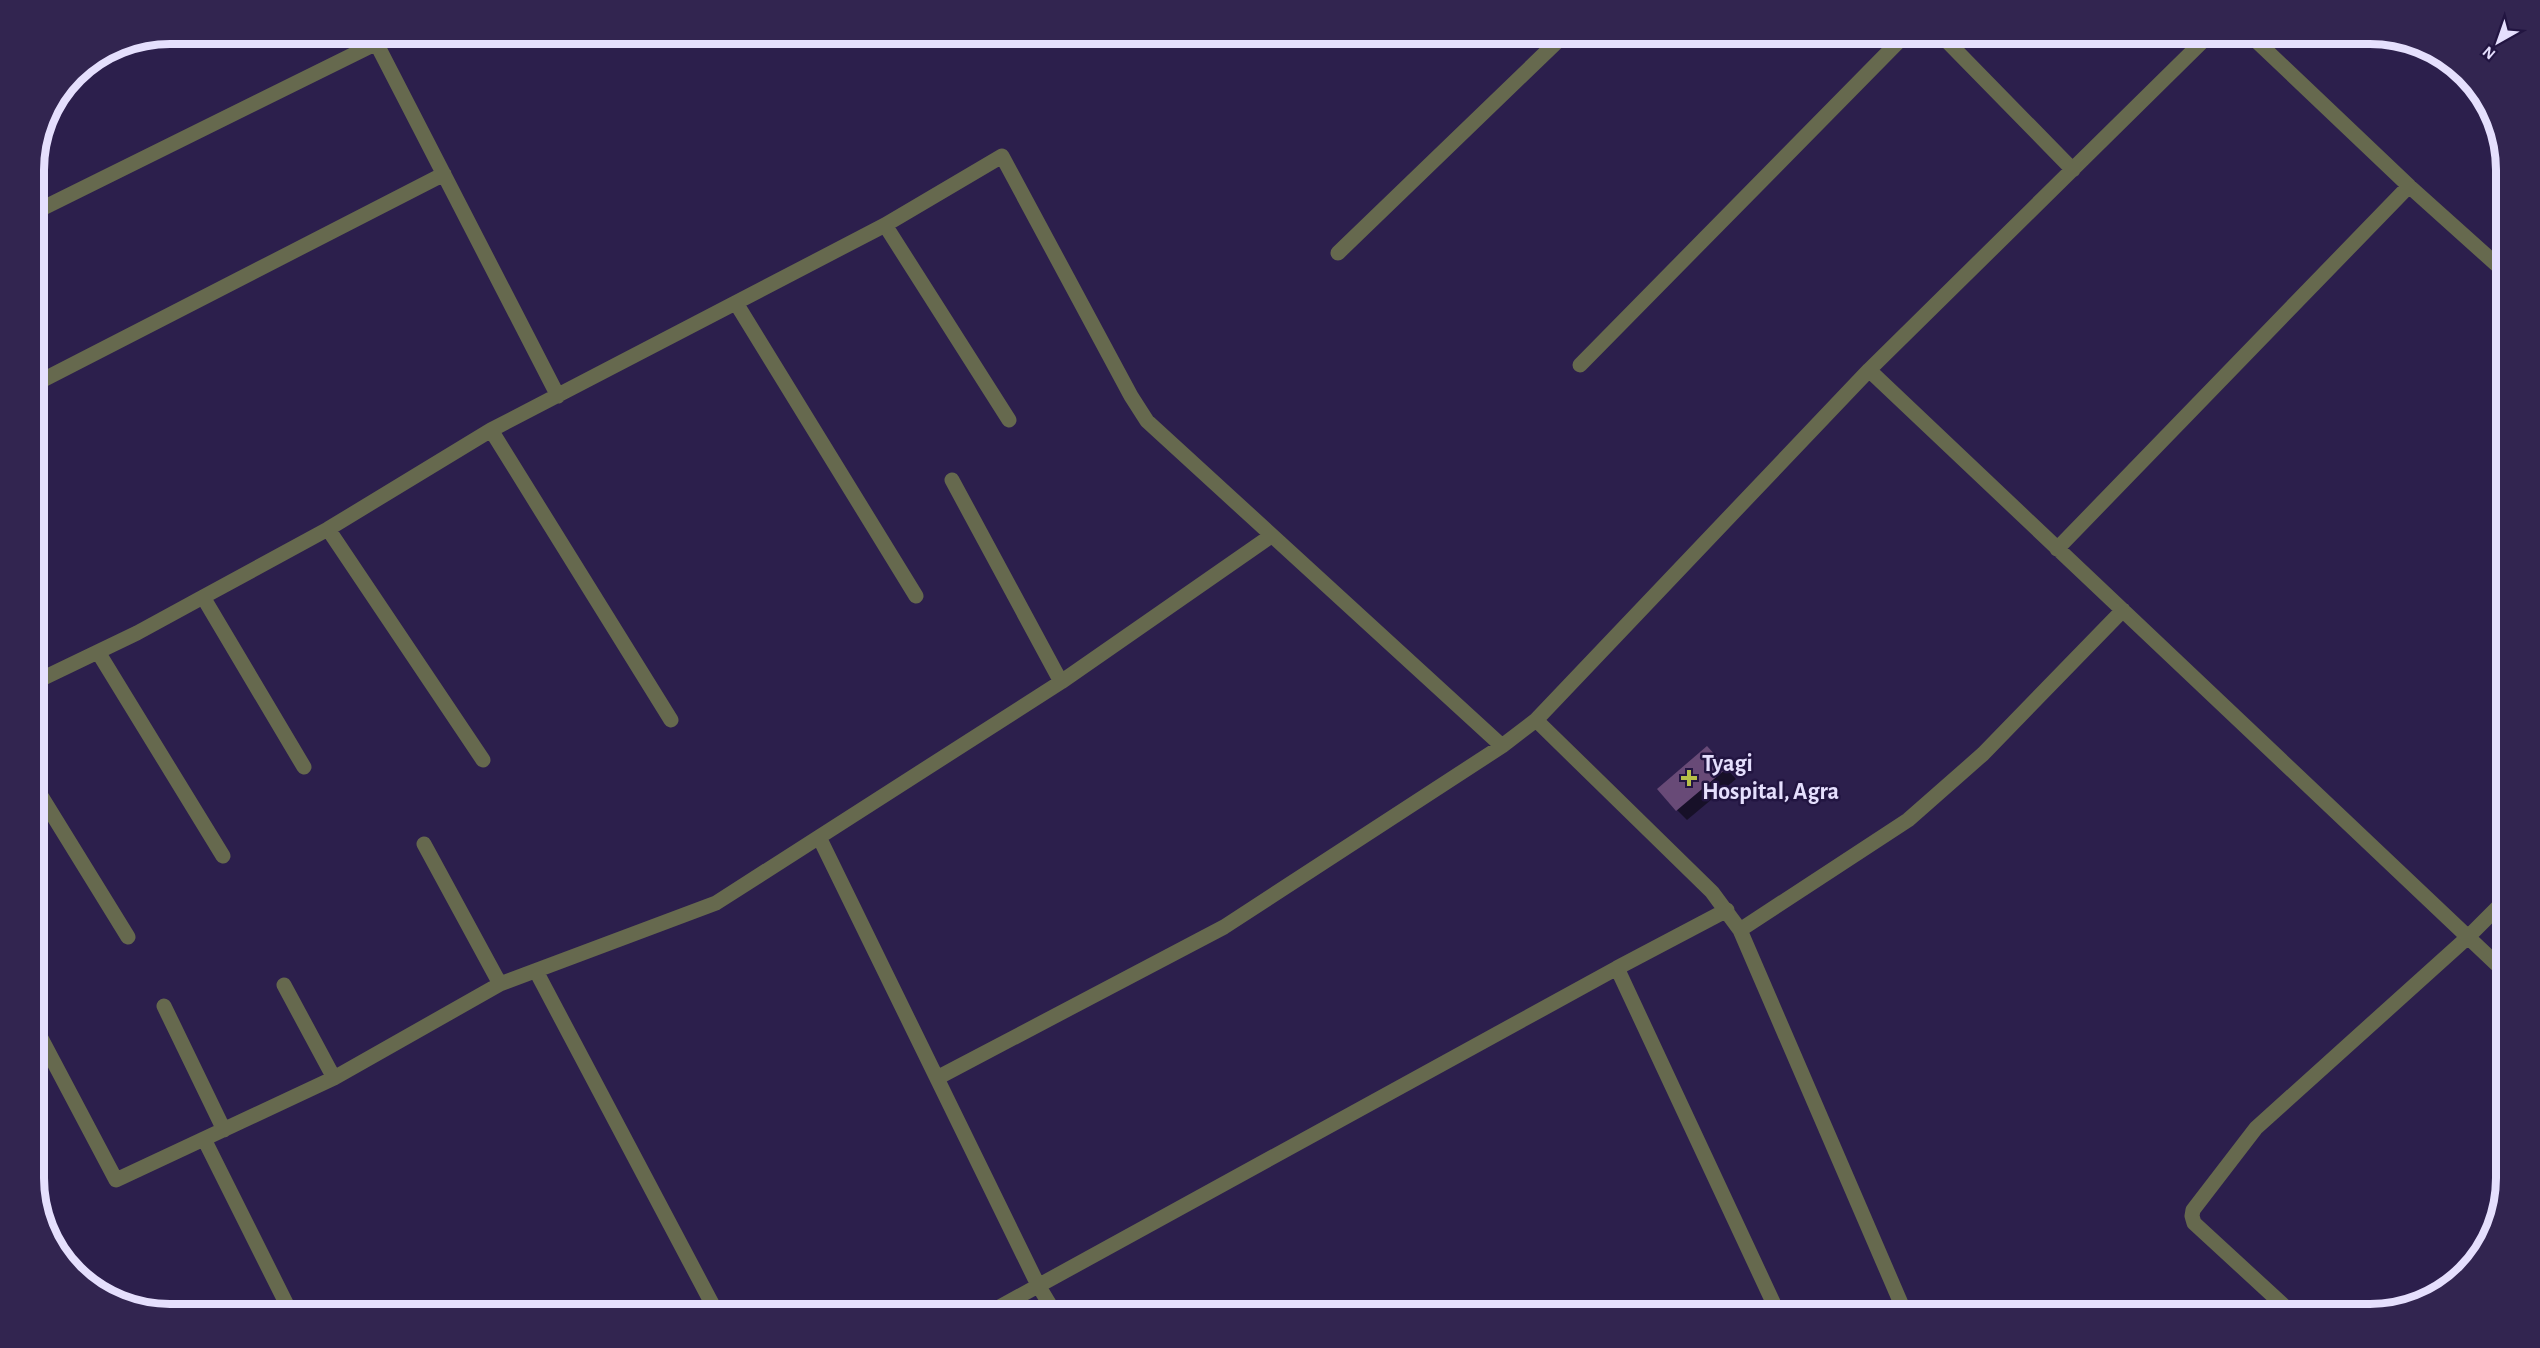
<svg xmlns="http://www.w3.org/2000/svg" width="2540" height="1348" font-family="'Alegreya Sans',sans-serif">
<rect width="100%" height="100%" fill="#2c1f4c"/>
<!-- shadow -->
<path fill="#0007" d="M1717,758L1736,779L1687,820L1677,810Z"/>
<!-- building -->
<path fill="#684a77" d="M1707,746L1727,768L1676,811L1657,789Z"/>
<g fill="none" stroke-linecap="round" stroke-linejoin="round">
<!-- minor -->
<path stroke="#66694e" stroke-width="15" d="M371,33L558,396
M1939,33L2073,170
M2211,33L1869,370L2507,974
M2248,33L2409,186L2507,274
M33,213L397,33
M885,225L1009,420
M1338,253L1566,33
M736,303L916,596
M1580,365L1907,33
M33,385L444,174
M491,430L671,720
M952,480L1061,682
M328,529L483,760
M2057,549L2409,186
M203,597L304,767
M98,652L223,856
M33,683L137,633L203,597L328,529L491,430L885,225L1002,156L1131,396L1147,421L1502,746L1536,720L1869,370
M1536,720L1712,892L1740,930L1906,1315
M33,783L128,937
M819,837L1038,1285L1056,1315
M424,844L500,984
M1740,930L1908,820L1983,754L2123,610
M1617,968L1727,910
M536,971L718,1315
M284,985L334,1078
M164,1006L224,1130
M33,1023L116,1180L334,1078L500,984L716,903L1061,682L1271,536
M937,1078L1224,927L1502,746
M204,1139L292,1315
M985,1315L1617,968L1779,1315
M2294,1315L2194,1223L2192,1216L2193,1210L2256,1128L2468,937L2507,898"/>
</g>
<!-- markers -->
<path fill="#b7c148" stroke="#221541" stroke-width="2" d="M1686 769h6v6h6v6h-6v6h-6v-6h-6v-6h6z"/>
<g text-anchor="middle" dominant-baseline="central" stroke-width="5" stroke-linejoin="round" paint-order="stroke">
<!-- poi labels -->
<g font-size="24" font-weight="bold" fill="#e5dffd" stroke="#221541" text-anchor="start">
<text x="1702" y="764">Tyagi<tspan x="1702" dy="28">Hospital, Agra</tspan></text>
</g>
</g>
<!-- crop -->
<path d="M0 0H2540V1348H0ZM170 44H2370A126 126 0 0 1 2496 170V1178A126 126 0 0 1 2370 1304H170A126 126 0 0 1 44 1178V170A126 126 0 0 1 170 44Z" fill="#322550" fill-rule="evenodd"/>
<path fill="none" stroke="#e5dffd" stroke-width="8" d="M170 44H2370A126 126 0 0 1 2496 170V1178A126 126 0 0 1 2370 1304H170A126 126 0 0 1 44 1178V170A126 126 0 0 1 170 44Z"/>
<!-- north arrow -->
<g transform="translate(2498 42) rotate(220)" stroke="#221541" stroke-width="4.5" paint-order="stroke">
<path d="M0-4.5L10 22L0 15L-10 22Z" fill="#e5dffd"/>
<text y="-9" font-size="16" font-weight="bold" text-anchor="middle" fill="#e5dffd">N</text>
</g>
</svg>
